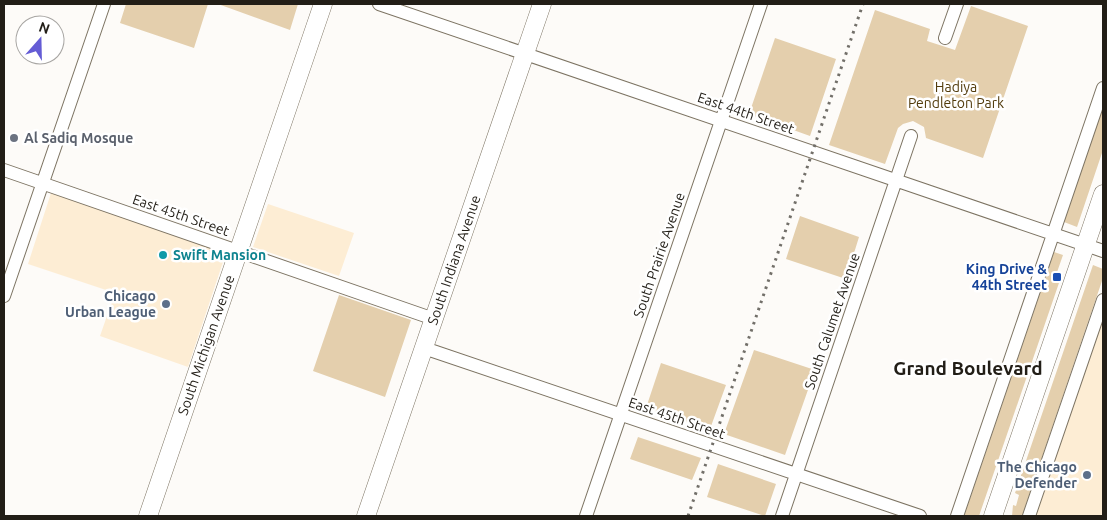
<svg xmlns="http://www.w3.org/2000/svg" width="1107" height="520" font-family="Ubuntu,sans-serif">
<rect width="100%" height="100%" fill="#fdfbf8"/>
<!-- built -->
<path fill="#fdedd4" d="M51,193L226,253L188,367L100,336L115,293L28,264Z
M268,204L354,233L339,276L253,247Z
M1103,314V516H1034Z"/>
<!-- green -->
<path fill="#e4cfad" d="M126,4H208L194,48L120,23Z
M218,4H298L290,30Z
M971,6L1028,26L983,158L926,138L924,127L913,121L903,124L898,128L885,164L829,145L875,10L930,29L927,41L955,50Z
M775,38L836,59L810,136L749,114Z
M1103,105V150L1077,227L1064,222Z
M800,216L859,237L846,279L786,259Z
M1054,252L1063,255L1055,278L1060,280L979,516H964Z
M1093,265L1103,269V278L1022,516H1012L1013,505L1016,506L1019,495L1015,493Z
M339,295L411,320L385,397L313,371Z
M754,350L815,370L785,455L724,434Z
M661,363L726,385L710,429L646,408Z
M638,437L701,458L692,480L630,459Z
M718,464L776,484L765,516L707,497Z"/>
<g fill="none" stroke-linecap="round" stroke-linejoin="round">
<!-- street casing -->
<g stroke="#7d7463" stroke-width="14">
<path id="street" d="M379,4L1103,251
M945,38L957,4
M4,170L434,319
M4,296L104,4
M424,348L920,516
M586,516L761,4
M782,516L911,136
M957,516L1103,88
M1029,516L1103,300"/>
</g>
<!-- secondary casing -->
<g stroke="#7d7463" stroke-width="19">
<path id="secondary" d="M148,516L323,4
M366,516L542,4
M993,516L1103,194"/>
</g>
<!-- street -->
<use href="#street" stroke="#fff" stroke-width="12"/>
<!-- secondary -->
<use href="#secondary" stroke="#fff" stroke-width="18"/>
<!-- rail -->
<path stroke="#726f69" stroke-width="3" stroke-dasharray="2.5 5" stroke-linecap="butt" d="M688,516L863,4"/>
</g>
<!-- markers -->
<circle fill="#6b7280" stroke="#fff" stroke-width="2" cx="14" cy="138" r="5"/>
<circle fill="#0f9aa8" stroke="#fff" stroke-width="2" cx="163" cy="255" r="5"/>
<rect fill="#1a4fb4" stroke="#fff" stroke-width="2" x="1052" y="272" width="10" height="10" rx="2.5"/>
<g fill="#5c6f8a" stroke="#fff" stroke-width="2">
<circle cx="166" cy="304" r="5"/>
<circle cx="1087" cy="475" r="5"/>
</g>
<g text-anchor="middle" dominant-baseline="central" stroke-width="5" stroke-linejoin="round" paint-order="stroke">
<!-- park labels -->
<g font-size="14" fill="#523b0c" stroke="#fff">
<text x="956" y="87">Hadiya<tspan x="956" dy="16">Pendleton Park</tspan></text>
</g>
<!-- street labels -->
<g font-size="14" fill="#221e17" stroke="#fff">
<text transform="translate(746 113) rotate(19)">East 44th Street</text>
<text transform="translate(181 215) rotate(19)">East 45th Street</text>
<text transform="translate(659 255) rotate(-71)">South Prairie Avenue</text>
<text transform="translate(454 260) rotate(-71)">South Indiana Avenue</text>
<text transform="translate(832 321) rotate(-71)">South Calumet Avenue</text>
<text transform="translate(206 345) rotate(-71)">South Michigan Avenue</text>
<text transform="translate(677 418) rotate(19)">East 45th Street</text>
</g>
<!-- worship labels -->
<g font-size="14" font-weight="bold" fill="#5b616d" stroke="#fff" text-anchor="start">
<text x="24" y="138">Al Sadiq Mosque</text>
</g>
<!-- culture labels -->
<g font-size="14" font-weight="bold" fill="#0d838f" stroke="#fff" text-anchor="start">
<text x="173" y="255">Swift Mansion</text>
</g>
<!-- transit labels -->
<g font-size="14" font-weight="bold" fill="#164399" stroke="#fff" text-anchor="end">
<text x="1047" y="269">King Drive &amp;<tspan x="1047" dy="16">44th Street</tspan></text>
</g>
<!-- service labels -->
<g font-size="14" font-weight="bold" fill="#4e5e75" stroke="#fff" text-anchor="end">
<text x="156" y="296">Chicago<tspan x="156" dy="16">Urban League</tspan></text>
<text x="1077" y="467">The Chicago<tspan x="1077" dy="16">Defender</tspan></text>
</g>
<!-- district labels -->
<g font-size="19" font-weight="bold" fill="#221e17" stroke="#fff">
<text x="968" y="368">Grand Boulevard</text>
</g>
</g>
<!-- border -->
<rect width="1107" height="520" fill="none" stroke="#221e17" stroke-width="10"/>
<!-- north arrow -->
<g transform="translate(40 40) rotate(20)"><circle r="24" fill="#ffffff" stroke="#a7a5a2"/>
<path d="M0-4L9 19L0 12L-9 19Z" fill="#645cd5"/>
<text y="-8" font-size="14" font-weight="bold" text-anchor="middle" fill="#221e17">N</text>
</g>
</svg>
